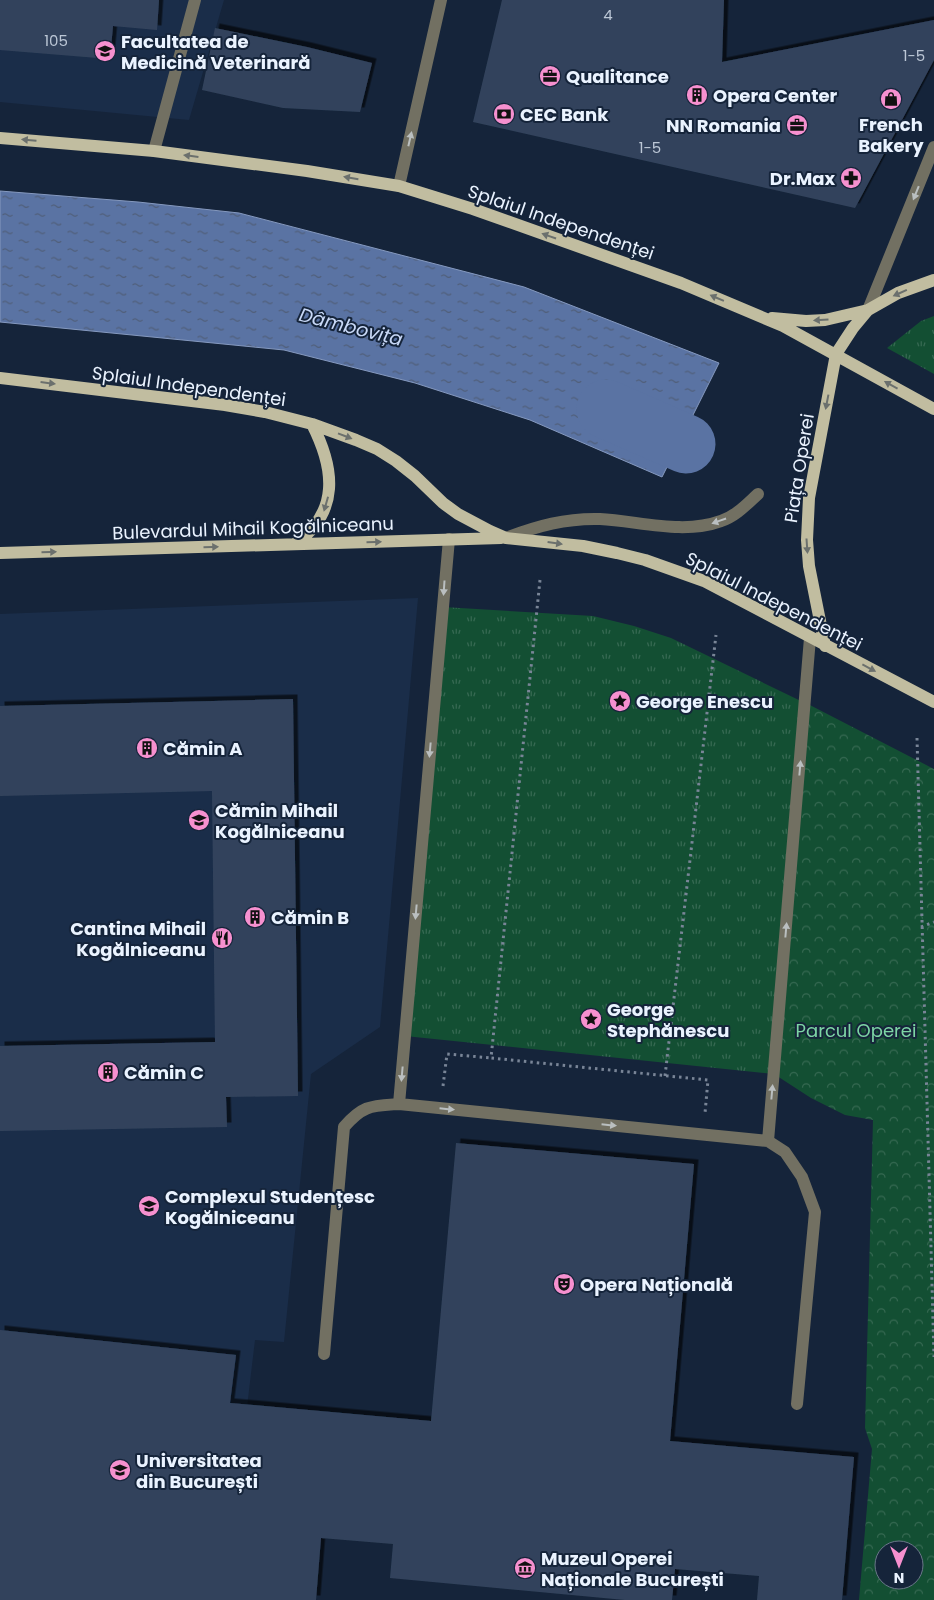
<svg xmlns="http://www.w3.org/2000/svg" width="934" height="1600" font-family="Poppins,sans-serif">
<defs>
<pattern id="grass-tufts" width="24" height="20" patternUnits="userSpaceOnUse" patternTransform="scale(1.25)"><rect width="24" height="20" fill="#134f33"/><path d="M3 7l-1-3M5 7V3M7 7l1-3M15 17l-1-3M17 17v-4M19 17l1-3" fill="none" stroke="#366952"/></pattern>
<pattern id="park-crowns" width="20" height="18" patternUnits="userSpaceOnUse" patternTransform="scale(1.25)"><rect width="20" height="18" fill="#134f33"/><path d="M2 6a3 3 0 1 1 6 0M12 15a3 3 0 1 1 6 0" fill="none" stroke="#366952"/></pattern>
<pattern id="water-ripples" width="26" height="14" patternUnits="userSpaceOnUse" patternTransform="scale(1.25)"><rect width="26" height="14" fill="#5a73a3"/><path d="M2 4q2-2 4 0t4 0M15 11q2-2 4 0t4 0" fill="none" stroke="#505e78"/></pattern>
<filter id="shadow"><feDropShadow dx="4.5" dy="-4.5" stdDeviation="0" flood-color="#0009"/></filter>
</defs>
<rect width="100%" height="100%" fill="#15243a"/>
<!-- built -->
<path fill="#1a2d49" d="M0,0H224L189,120L0,102Z
M418,598L380,1027L311,1074L284,1342L255,1340L224,1600H0V614Z"/>
<!-- grass -->
<path fill="url(#grass-tufts)" d="M934,316V374L887,348L921,321Z
M443,607L593,616L634,626L671,638L805,703L774,1074L405,1036Z"/>
<!-- park -->
<path fill="url(#park-crowns)" fill-rule="evenodd" d="M804,702L934,769V1600H859L872,1449L865,1428L873,1120L845,1115L811,1098L774,1074ZM884,1550H914V1580H884Z"/>
<!-- water -->
<path fill="url(#water-ripples)" stroke="#8599bf" d="M0,191L138,202L239,213L524,287L719,363L662,477L530,420L415,383L284,350L0,322Z"/>
<g fill="none" stroke-linecap="round" stroke-linejoin="round">
<!-- river -->
<path stroke="#5a73a3" stroke-width="59" d="M606,409L686,444"/>
</g>
<!-- building -->
<path fill="#32435c" filter="url(#shadow)" d="M0,0H159L157,30L113,26L110,59L0,50Z
M502,0H724L722,62L934,20V60L855,208L473,122Z
M215,28L307,47L372,63L360,112L283,108L202,90Z
M293,699L298,1096L226,1097L227,1127L0,1131V1046L215,1042L212,791L0,796V706Z
M456,1143L694,1164L670,1441L854,1457L842,1600H757L759,1576L675,1569L672,1600H625L390,1578L393,1544L321,1538L316,1600H0V1330L236,1355L230,1403L431,1421Z"/>
<g fill="none" stroke-linecap="round" stroke-linejoin="round">
<!-- path -->
<path stroke="#798597" stroke-width="3" stroke-dasharray="2.5 4" stroke-linecap="butt" d="M540,580L491,1058L708,1080L705,1113
M917,738L934,1357
M921,927L934,922
M665,1076L716,635
M443,1086L447,1054L491,1058"/>
<!-- service -->
<path stroke="#727062" stroke-width="12" d="M154,151L195,0
M506,538C537,526 566,518 600,519C639,521 683,535 721,521C736,516 747,504 758,494
M399,1104L449,539
M768,1141L810,638
M324,1354L344,1127C363,1105 371,1106 399,1104L768,1141L785,1152L802,1177L815,1212L797,1404"/>
<!-- minor -->
<path stroke="#727062" stroke-width="12" d="M399,186L441,0
M868,310L934,147"/>
<!-- primary -->
<path stroke="#c1bda0" stroke-width="12" d="M0,138L154,151L307,171L399,186L473,209L681,283L783,326L934,409
M772,318L806,321L825,320L868,310
M0,378L225,405L265,412L312,424L356,440L377,449L396,461L415,476L443,503L458,514L490,531L506,538L583,546L617,553L645,560L704,581L934,702
M295,544C340,512 335,469 312,424
M0,553L501,538
M825,646L809,566L807,540L809,498L836,354L853,328L868,310L898,293L934,280"/>
</g>
<!-- one-way arrows -->
<defs><path id="oneway-solid" d="M-6-.8H1V-3.2L6.5 0L1 3.2V.8H-6Z" transform="scale(1.25)"/></defs>
<g fill="#babfc0">
<use href="#oneway-solid" transform="translate(410 139) rotate(-77)"/>
<use href="#oneway-solid" transform="translate(916 193) rotate(112)"/>
<use href="#oneway-solid" transform="translate(719 521) rotate(161)"/>
<use href="#oneway-solid" transform="translate(444 588) rotate(94)"/>
<use href="#oneway-solid" transform="translate(430 750) rotate(95)"/>
<use href="#oneway-solid" transform="translate(800 768) rotate(-85)"/>
<use href="#oneway-solid" transform="translate(416 912) rotate(95)"/>
<use href="#oneway-solid" transform="translate(786 930) rotate(-85)"/>
<use href="#oneway-solid" transform="translate(402 1074) rotate(95)"/>
<use href="#oneway-solid" transform="translate(772 1092) rotate(-85)"/>
<use href="#oneway-solid" transform="translate(447 1109) rotate(6)"/>
<use href="#oneway-solid" transform="translate(609 1125) rotate(6)"/>
</g>
<g fill="#6b706d">
<use href="#oneway-solid" transform="translate(29 140) rotate(-175)"/>
<use href="#oneway-solid" transform="translate(191 156) rotate(-173)"/>
<use href="#oneway-solid" transform="translate(351 178) rotate(-170)"/>
<use href="#oneway-solid" transform="translate(549 236) rotate(-161)"/>
<use href="#oneway-solid" transform="translate(900 293) rotate(156)"/>
<use href="#oneway-solid" transform="translate(717 298) rotate(-157)"/>
<use href="#oneway-solid" transform="translate(821 320) rotate(176)"/>
<use href="#oneway-solid" transform="translate(48 383) rotate(7)"/>
<use href="#oneway-solid" transform="translate(891 385) rotate(-151)"/>
<use href="#oneway-solid" transform="translate(827 402) rotate(101)"/>
<use href="#oneway-solid" transform="translate(345 436) rotate(21)"/>
<use href="#oneway-solid" transform="translate(326 504) rotate(106)"/>
<use href="#oneway-solid" transform="translate(374 542) rotate(-2)"/>
<use href="#oneway-solid" transform="translate(555 543) rotate(8)"/>
<use href="#oneway-solid" transform="translate(807 546) rotate(86)"/>
<use href="#oneway-solid" transform="translate(211 547) rotate(-2)"/>
<use href="#oneway-solid" transform="translate(49 552) rotate(-2)"/>
<use href="#oneway-solid" transform="translate(869 668) rotate(28)"/>
</g>
<!-- icons -->
<defs>
<g id="university-disc" transform="scale(1.125)"><circle r="9.5" fill="#f690cf" stroke="#15243a"/><path d="M0-5L7-2L0 1L-7-2ZM-4 1L0 2.5L4 1V4Q0 6-4 4Z" fill="#111"/></g>
<g id="office-disc" transform="scale(1.125)"><circle r="9.5" fill="#f690cf" stroke="#15243a"/><path d="M-6-3h4V-5.5h4V-3h4V5H-6ZM-1-4.5V-3h2v-1.5ZM-6 0V1H6V0Z" fill="#111"/></g>
<g id="building-disc" transform="scale(1.125)"><circle r="9.5" fill="#f690cf" stroke="#15243a"/><path d="M-4-6H4V6H1V3H-1V6H-4ZM-2.5-4.3h1.7v1.8h-1.7ZM.8-4.3h1.7v1.8H.8ZM-2.5-1h1.7V.8h-1.7ZM.8-1h1.7V.8H.8Z" fill="#111"/></g>
<g id="shop-disc" transform="scale(1.125)"><circle r="9.5" fill="#f690cf" stroke="#15243a"/><path d="M-5-2.5h2.3a2.7 3.5 0 0 1 5.4 0H5L5.5 6h-11ZM-1.5-2.5h3a1.5 2.3 0 0 0-3 0Z" fill="#111"/></g>
<g id="bank-disc" transform="scale(1.125)"><circle r="9.5" fill="#f690cf" stroke="#15243a"/><path d="M-6-4H6V4H-6ZM0-2.3a2.3 2.3 0 1 0 0 4.6a2.3 2.3 0 1 0 0-4.6Z" fill="#111"/></g>
<g id="pharmacy-disc" transform="scale(1.125)"><circle r="9.5" fill="#f690cf" stroke="#15243a"/><path d="M-2-6h4v4h4v4h-4v4h-4v-4h-4v-4h4Z" fill="#111"/></g>
<g id="sight-disc" transform="scale(1.125)"><circle r="9.5" fill="#f690cf" stroke="#15243a"/><path d="M0-6L1.8-2.2L6-1.7L2.9 1.2L3.7 5.4L0 3.3L-3.7 5.4L-2.9 1.2L-6-1.7L-1.8-2.2Z" fill="#111"/></g>
<g id="restaurant-disc" transform="scale(1.125)"><circle r="9.5" fill="#f690cf" stroke="#15243a"/><path d="M-5-6h1v4h1v-4h1v4h1v-4h1v5L-1.5 .5V6h-2V.5L-5-1ZM5-6V6H3V1.5H1.5Q1.5-4 5-6Z" fill="#111"/></g>
<g id="theatre-disc" transform="scale(1.125)"><circle r="9.5" fill="#f690cf" stroke="#15243a"/><path d="M-5-5.5Q0-4 5-5.5V0Q5 5 0 6Q-5 5-5 0ZM-3.3-2.5H-1v1.5H-3.3ZM1-2.5H3.3v1.5H1ZM-2.8 1Q0 5.5 2.8 1Z" fill="#111"/></g>
<g id="museum-disc" transform="scale(1.125)"><circle r="9.5" fill="#f690cf" stroke="#15243a"/><path d="M0-6L6-3V-2H-6V-3ZM-5-1h2V3h-2ZM-1-1h2V3h-2ZM3-1h2V3H3ZM-6 4H6V6H-6Z" fill="#111"/></g>
</defs>
<g fill-rule="evenodd">
<use href="#university-disc" x="105" y="51"/>
<use href="#office-disc" x="550" y="76"/>
<use href="#building-disc" x="697" y="95"/>
<use href="#shop-disc" x="891" y="99"/>
<use href="#bank-disc" x="504" y="114"/>
<use href="#office-disc" x="797" y="125"/>
<use href="#pharmacy-disc" x="851" y="178"/>
<use href="#sight-disc" x="620" y="701"/>
<use href="#building-disc" x="147" y="748"/>
<use href="#university-disc" x="199" y="820"/>
<use href="#building-disc" x="255" y="917"/>
<use href="#restaurant-disc" x="222" y="938"/>
<use href="#sight-disc" x="591" y="1019"/>
<use href="#building-disc" x="108" y="1072"/>
<use href="#university-disc" x="149" y="1206"/>
<use href="#theatre-disc" x="564" y="1284"/>
<use href="#university-disc" x="120" y="1470"/>
<use href="#museum-disc" x="525" y="1568"/>
</g>
<g text-anchor="middle" dominant-baseline="central" stroke-width="4" stroke-linejoin="round" paint-order="stroke">
<!-- number labels -->
<g font-size="15" fill="#bcc7d6">
<text x="608" y="14">4</text>
<text x="56" y="40">105</text>
<text x="914" y="55">1-5</text>
<text x="650" y="147">1-5</text>
</g>
<!-- poi labels -->
<g font-size="18" font-weight="bold" fill="#eaf3ff" stroke="#15243a" text-anchor="start">
<text x="121" y="41">Facultatea de<tspan x="121" dy="21">Medicină Veterinară</tspan></text>
<text x="566" y="76">Qualitance</text>
<text x="713" y="95">Opera Center</text>
<text x="520" y="114">CEC Bank</text>
<text x="891" y="124" text-anchor="middle">French<tspan x="891" dy="21">Bakery</tspan></text>
<text x="781" y="125" text-anchor="end">NN Romania</text>
<text x="835" y="178" text-anchor="end">Dr.Max</text>
<text x="636" y="701">George Enescu</text>
<text x="163" y="748">Cămin A</text>
<text x="215" y="810">Cămin Mihail<tspan x="215" dy="21">Kogălniceanu</tspan></text>
<text x="271" y="917">Cămin B</text>
<text x="206" y="928" text-anchor="end">Cantina Mihail<tspan x="206" dy="21">Kogălniceanu</tspan></text>
<text x="607" y="1009">George<tspan x="607" dy="21">Stephănescu</tspan></text>
<text x="124" y="1072">Cămin C</text>
<text x="165" y="1196">Complexul Studențesc<tspan x="165" dy="21">Kogălniceanu</tspan></text>
<text x="580" y="1284">Opera Națională</text>
<text x="136" y="1460">Universitatea<tspan x="136" dy="21">din București</tspan></text>
<text x="541" y="1558">Muzeul Operei<tspan x="541" dy="21">Naționale București</tspan></text>
</g>
<!-- street labels -->
<g font-size="18" fill="#eaf3ff" stroke="#15243a">
<text transform="translate(561 222) rotate(19)">Splaiul Independenței</text>
<text transform="translate(189 386) rotate(8)">Splaiul Independenței</text>
<text transform="translate(799 468) rotate(-81)">Piața Operei</text>
<text transform="translate(253 528) rotate(-2)">Bulevardul Mihail Kogălniceanu</text>
<text transform="translate(774 601) rotate(27)">Splaiul Independenței</text>
</g>
<!-- park labels -->
<g font-size="18" fill="#7dd5a5" stroke="#15243a">
<text x="856" y="1030">Parcul Operei</text>
</g>
<!-- water labels -->
<g font-size="19" font-style="italic" fill="#c9d9f7" stroke="#15243a">
<text transform="translate(351 327) rotate(14)">Dâmbovița</text>
</g>
</g>
<!-- north arrow -->
<g transform="translate(899 1565) rotate(180)"><circle r="24" fill="#15243a" stroke="#6a7789"/>
<path d="M0-4L9 19L0 12L-9 19Z" fill="#f690cf"/>
<text y="-8" font-size="14" font-weight="bold" text-anchor="middle" fill="#eaf3ff">N</text>
</g>
</svg>
